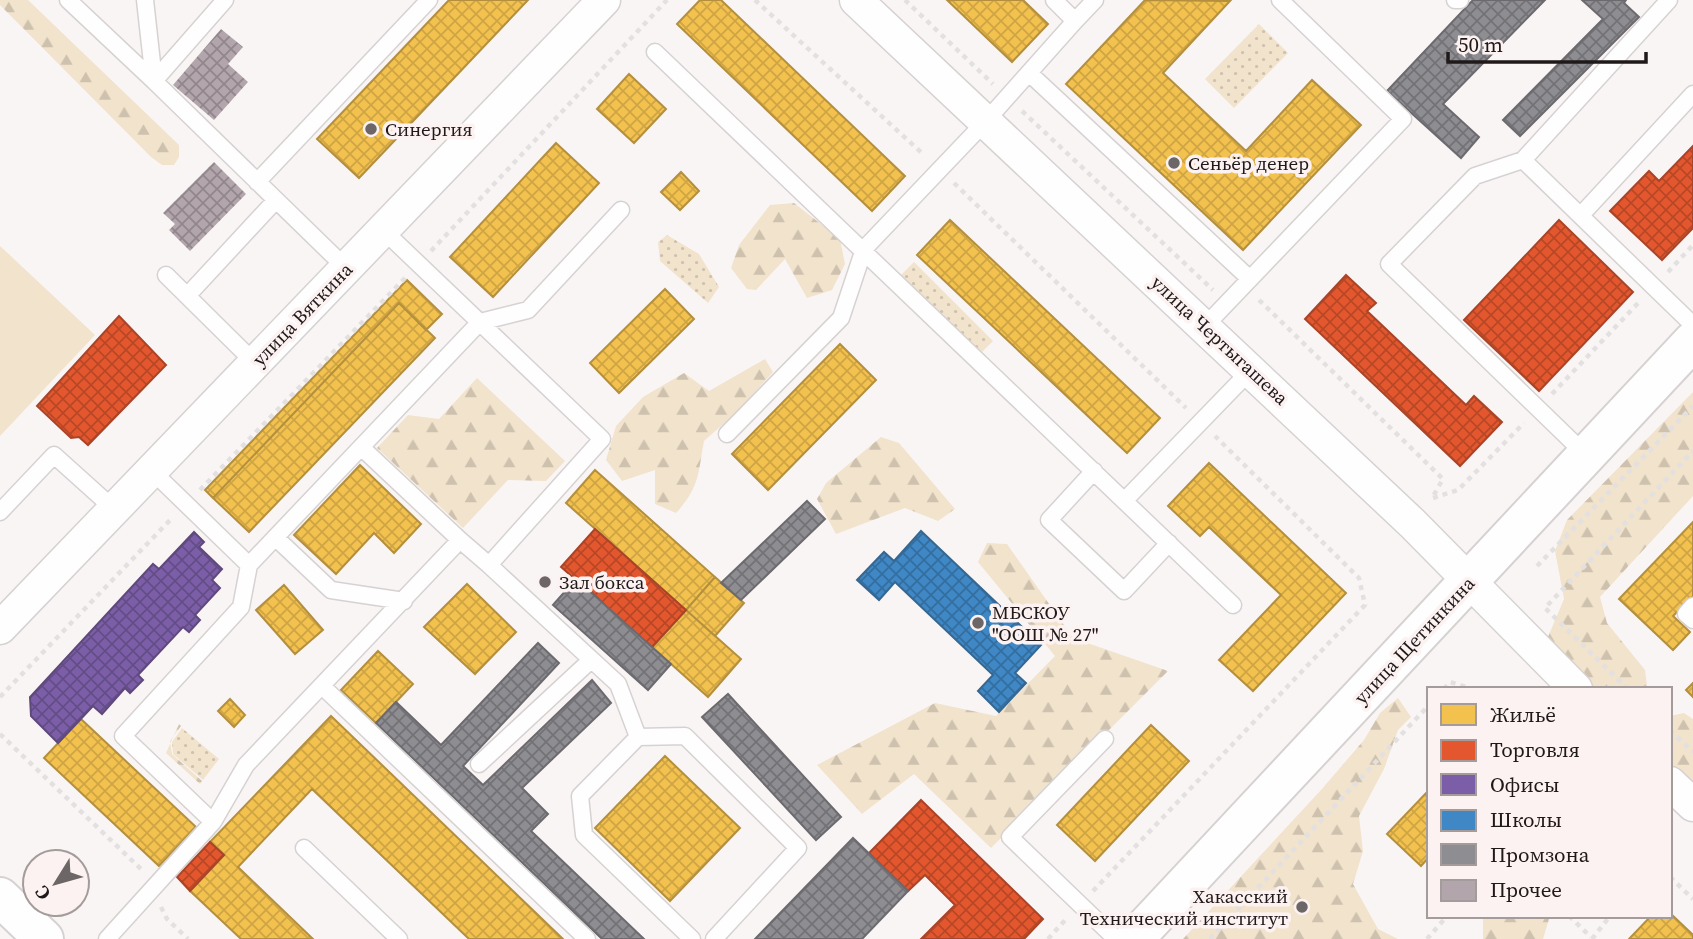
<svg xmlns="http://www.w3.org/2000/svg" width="1693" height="939" font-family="'Source Serif 4',serif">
<defs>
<pattern id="grass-dots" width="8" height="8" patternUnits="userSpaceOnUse" patternTransform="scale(1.75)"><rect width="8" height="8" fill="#f1e3cc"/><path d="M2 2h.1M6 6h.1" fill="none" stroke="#cec2af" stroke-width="1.8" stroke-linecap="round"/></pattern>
<pattern id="forest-firs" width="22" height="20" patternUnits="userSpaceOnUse" patternTransform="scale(1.75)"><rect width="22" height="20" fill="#f1e3cc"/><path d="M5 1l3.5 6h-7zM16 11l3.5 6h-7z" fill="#cec2af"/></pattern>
<pattern id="homes-cross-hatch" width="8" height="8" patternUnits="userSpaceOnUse" patternTransform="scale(1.75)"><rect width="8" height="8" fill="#f2c14e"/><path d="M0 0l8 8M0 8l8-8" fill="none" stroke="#cfa544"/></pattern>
<pattern id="shops-cross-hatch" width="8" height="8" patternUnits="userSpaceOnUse" patternTransform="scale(1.75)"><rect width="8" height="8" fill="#e4572e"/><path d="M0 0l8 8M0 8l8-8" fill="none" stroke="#b84726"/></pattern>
<pattern id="offices-cross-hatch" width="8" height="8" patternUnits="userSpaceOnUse" patternTransform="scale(1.75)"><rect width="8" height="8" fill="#7b5ea7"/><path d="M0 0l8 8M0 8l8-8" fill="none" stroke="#644d87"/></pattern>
<pattern id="schools-cross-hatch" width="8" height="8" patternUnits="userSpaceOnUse" patternTransform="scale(1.75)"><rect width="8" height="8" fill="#3f88c5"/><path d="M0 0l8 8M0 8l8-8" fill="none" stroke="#346e9f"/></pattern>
<pattern id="industry-cross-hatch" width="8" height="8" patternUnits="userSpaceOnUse" patternTransform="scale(1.75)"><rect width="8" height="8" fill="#8d8d92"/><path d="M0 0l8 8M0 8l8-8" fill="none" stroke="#737276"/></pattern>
<pattern id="building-cross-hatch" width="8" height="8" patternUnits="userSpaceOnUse" patternTransform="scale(1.75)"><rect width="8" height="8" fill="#b2a6ac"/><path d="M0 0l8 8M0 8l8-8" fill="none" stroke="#90868b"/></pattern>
</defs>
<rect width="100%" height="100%" fill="#faf5f5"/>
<!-- grass -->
<path fill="url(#grass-dots)" d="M1259,24L1288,53L1234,108L1205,79Z
M667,235L699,254L719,287L708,303L660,261L658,242Z
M914,262L993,341L980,354L901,275Z
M182,728L219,759L203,780L173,754L172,742Z"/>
<!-- forest -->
<path fill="url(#forest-firs)" d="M0,0H28L179,145V157L174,165H162L151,157L0,5Z
M794,203L840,239L845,264L832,290L807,298L785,259L756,290L747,289L731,268L739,245L770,205Z
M765,359L773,372L739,410L704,441C698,473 700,487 676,513L655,504V470L622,481L606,460L616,426L643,397L684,373L709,391Z
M477,378L565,461L546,481L508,480L463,528L377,448L408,415L439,419Z
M1693,392V496L1600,597L1607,623L1645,670L1647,686L1585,689L1545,644L1564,599L1555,551L1567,520Z
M881,437L899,443L955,509L938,521L905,508L836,534L817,499L826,483Z
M987,543L1007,544L1073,638L1168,671L991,848L914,774L862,814L817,765L935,703L996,716L1055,656L978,562Z
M1398,698L1411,717L1398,730L1384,769L1359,816L1363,851L1353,884L1378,929L1398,939H1183L1321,790L1364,740L1380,713Z
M1684,713L1693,719V794L1670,772V716Z
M179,724L181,726L170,741L172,754L202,781L200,784L166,753Z
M1483,916H1545L1549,919L1543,939H1483Z"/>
<!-- pitch -->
<path fill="#f1e3cc" d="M0,246L95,335L0,436Z"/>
<!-- homes -->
<path fill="url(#homes-cross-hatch)" stroke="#b38f3e" stroke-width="2" d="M449,0H528L359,178L317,139Z
M700,0H721L905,176L872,211L677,24Z
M947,0H1023L1048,24L1012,62Z
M1145,0L1230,1L1163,73L1246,151L1312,80L1361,125L1243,250L1066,84Z
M629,74L666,109L634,143L597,109Z
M556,143L599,183L493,297L450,257Z
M681,172L699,191L680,210L661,192Z
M950,220L1160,418L1127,453L917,255Z
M407,280L442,314L426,330L399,303L213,498L205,490Z
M665,289L694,319L619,393L590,363Z
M399,303L435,338L249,532L213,498Z
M840,344L876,380L768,490L732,454Z
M1209,463L1346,593L1253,691L1219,660L1281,595L1209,527L1200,536L1168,506Z
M360,465L421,524L394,553L374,533L336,574L294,535Z
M595,470L715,577L686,610L566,503Z
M1693,522V596L1673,616L1690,632L1673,650L1619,599Z
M715,577L744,603L715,636L686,610Z
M467,584L516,632L475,674L424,627Z
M284,585L323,630L295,654L256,610Z
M686,610L741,659L708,697L652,647Z
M378,651L413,684L376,723L341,690Z
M1693,683V697L1686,690Z
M230,699L245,715L234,727L218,711Z
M331,716L563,939H469L312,789L238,867L313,939H241L190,891L224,855L210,842Z
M81,719L196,827L159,866L44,758Z
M1151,725L1189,761L1095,861L1057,825Z
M665,756L740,828L670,901L595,828Z
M1429,790V857L1421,866L1387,834Z
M1670,913L1693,935V939H1629L1651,916H1670Z"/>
<!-- shops -->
<path fill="url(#shops-cross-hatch)" stroke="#a94428" stroke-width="2" d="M1693,146V228L1662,260L1610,211L1649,171L1659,181Z
M1559,220L1633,292L1539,391L1464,320Z
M1346,275L1376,303L1367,311L1466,405L1474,396L1502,422L1460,466L1305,319Z
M119,316L166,365L88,445L79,437L71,438L37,406Z
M595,529L686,610L652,647L561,567Z
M921,800L1043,919L1024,939H921L955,905L925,875L908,891L869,853Z
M210,842L224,855L190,891L177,877Z"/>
<!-- offices -->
<path fill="url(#offices-cross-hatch)" stroke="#5f497c" stroke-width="2" d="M194,532L204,542L199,547L222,569L212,580L220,588L195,615L200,620L189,632L183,627L138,675L143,680L130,693L125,688L102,714L93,706L58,743L31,716L30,697L153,564L159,569Z"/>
<!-- schools -->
<path fill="url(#schools-cross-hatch)" stroke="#356791" stroke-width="2" d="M921,531L1041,645L1015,673L1026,683L999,712L978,691L993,675L895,582L879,600L857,580L884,552L894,561Z"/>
<!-- industry -->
<path fill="url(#industry-cross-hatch)" stroke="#6c6a6e" stroke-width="2" d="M1473,0H1545L1443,104L1479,137L1461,158L1387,91Z
M1582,0H1626L1624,3L1639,17L1520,136L1503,120L1603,19Z
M807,501L825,519L741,600L721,583Z
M576,579L671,664L648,690L553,605Z
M538,643L559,663L463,766L483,785L592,680L611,703L522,788L548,814L531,831L644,939H602L376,723L396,702L441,745Z
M728,694L841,817L816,840L702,717Z
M853,838L908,891L862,939H755Z"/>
<!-- building -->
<path fill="url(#building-cross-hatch)" d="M221,29L243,47L228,64L248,82L214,120L173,85Z
M214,162L246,194L190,251L169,230L175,224L163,213Z"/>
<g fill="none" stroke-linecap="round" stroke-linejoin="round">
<!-- lane casing -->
<g stroke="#d7d2d2" stroke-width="19">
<path id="lane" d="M68,0L154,81L225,0
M145,0L154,81L346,268
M1455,0H1460
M1669,0L1523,160L1693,325
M1075,21L1095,0
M655,52L1233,605
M1029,73L1250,279
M1523,160L1475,176L1389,264L1585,454
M257,182L429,0
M1581,215L1693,94
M166,275L255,363
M187,296L276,200
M1205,326L1403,119L1280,0
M727,434L841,318L864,249L986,121L1075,21L1054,0
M361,447L460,540
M1094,471L1049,520L1124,591L1169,543
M1125,500L1251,370
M0,512L54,455L114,509
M276,538L331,590L404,601
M249,565L480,322L528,310L621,210
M489,565L618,684L638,737
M1693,606L1686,614L1693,620
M323,687L587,939
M1105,739L1010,837L1116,939
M479,764L591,660
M213,822L246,765L460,540L489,565L602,439L383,230
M304,848L399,939
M107,939L213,822L123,736L241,607L249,565L151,470
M692,939L584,835L580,796L638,737L685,736L798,848L714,939"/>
</g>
<!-- street casing -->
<g stroke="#d7d2d2" stroke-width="35">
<path id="street" d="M856,0L1412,523L1576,689
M0,628L604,0
M1670,783L1693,805"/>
</g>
<!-- primary casing -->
<g stroke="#d7d2d2" stroke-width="42">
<path id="primary" d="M0,897L44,939
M1134,939L1693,341"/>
</g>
<!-- path -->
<path stroke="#e2e0e0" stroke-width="4.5" stroke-dasharray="5 5" stroke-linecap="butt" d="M755,0L924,155
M905,0L993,84
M1022,111L1213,290
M954,183L1186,408
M431,251L667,0
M1668,272L1693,245
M1259,300L1443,479L1432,498
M1552,394L1640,301
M200,490L406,277
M1433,498L1458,490L1524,423
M1537,566L1693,406
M1444,689L1450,682L1473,689
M1628,689L1545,608L1693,451
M0,697L172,518
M1670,730L1693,752
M0,734L143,871
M1670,877L1693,899
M1093,891L1365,605L1359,578L1215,436
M161,907L167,919L188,939
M1569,916L1591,937
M1048,939L1067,918
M1210,939L1429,705
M1427,939L1447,916
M1592,939L1610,916"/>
<!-- lane -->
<use href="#lane" stroke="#fefefe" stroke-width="16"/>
<!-- street -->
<use href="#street" stroke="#fefefe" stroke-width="32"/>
<!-- primary -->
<use href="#primary" stroke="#fefefe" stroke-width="38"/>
</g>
<!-- markers -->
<g fill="#6c6666" stroke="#fdf2f2" stroke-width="2.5">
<circle cx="371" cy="129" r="7"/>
<circle cx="1174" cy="163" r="7"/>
<circle cx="545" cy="582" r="7"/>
<circle cx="978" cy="623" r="7"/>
<circle cx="1302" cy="907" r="7"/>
</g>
<g text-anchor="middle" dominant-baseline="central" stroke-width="7" stroke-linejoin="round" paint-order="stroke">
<!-- poi labels -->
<g font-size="19" fill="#1f1919" stroke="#fdf2f2" text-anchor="start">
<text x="385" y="129">Синергия</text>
<text x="1188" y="163">Сеньёр денер</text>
<text x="559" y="582">Зал бокса</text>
<text x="992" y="612">МБСКОУ<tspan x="992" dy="22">"ООШ № 27"</tspan></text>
<text x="1288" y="896" text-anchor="end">Хакасский<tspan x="1288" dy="22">Технический институт</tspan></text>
</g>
<!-- street labels -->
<g font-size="19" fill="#1f1919" stroke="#fdf2f2">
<text transform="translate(302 314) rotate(-46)">улица Вяткина</text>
<text transform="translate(1220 340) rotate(43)">улица Чертыгашева</text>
<text transform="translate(1414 640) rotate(-47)">улица Щетинкина</text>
</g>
</g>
<!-- legend -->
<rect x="1427" y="687" width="245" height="231" fill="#fdf2f2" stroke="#a49b9b" stroke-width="2"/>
<rect x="1441" y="704" width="35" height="21" fill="#f2c14e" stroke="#a49b9b" stroke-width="2"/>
<text x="1490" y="722" font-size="21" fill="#1f1919">Жильё</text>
<rect x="1441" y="740" width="35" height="21" fill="#e4572e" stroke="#a49b9b" stroke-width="2"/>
<text x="1490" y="757" font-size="21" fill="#1f1919">Торговля</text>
<rect x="1441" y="774" width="35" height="21" fill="#7b5ea7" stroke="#a49b9b" stroke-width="2"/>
<text x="1490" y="792" font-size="21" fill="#1f1919">Офисы</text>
<rect x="1441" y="810" width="35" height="21" fill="#3f88c5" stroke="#a49b9b" stroke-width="2"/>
<text x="1490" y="827" font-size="21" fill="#1f1919">Школы</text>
<rect x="1441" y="844" width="35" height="21" fill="#8d8d92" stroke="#a49b9b" stroke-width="2"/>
<text x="1490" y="862" font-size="21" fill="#1f1919">Промзона</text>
<rect x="1441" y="880" width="35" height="21" fill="#b2a6ac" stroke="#a49b9b" stroke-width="2"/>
<text x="1490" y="897" font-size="21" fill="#1f1919">Прочее</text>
<!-- north arrow -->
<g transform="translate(56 883) rotate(233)"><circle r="33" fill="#fdf2f2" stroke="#a49b9b" stroke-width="2"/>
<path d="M0-5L12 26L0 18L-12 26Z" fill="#6c6666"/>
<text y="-10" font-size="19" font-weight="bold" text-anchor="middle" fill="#1f1919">С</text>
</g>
<!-- scale -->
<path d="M1448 52v10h198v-10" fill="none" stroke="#1f1919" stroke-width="3.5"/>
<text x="1458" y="52" font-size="21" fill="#1f1919" stroke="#fdf2f2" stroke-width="5" paint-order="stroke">50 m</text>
</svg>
